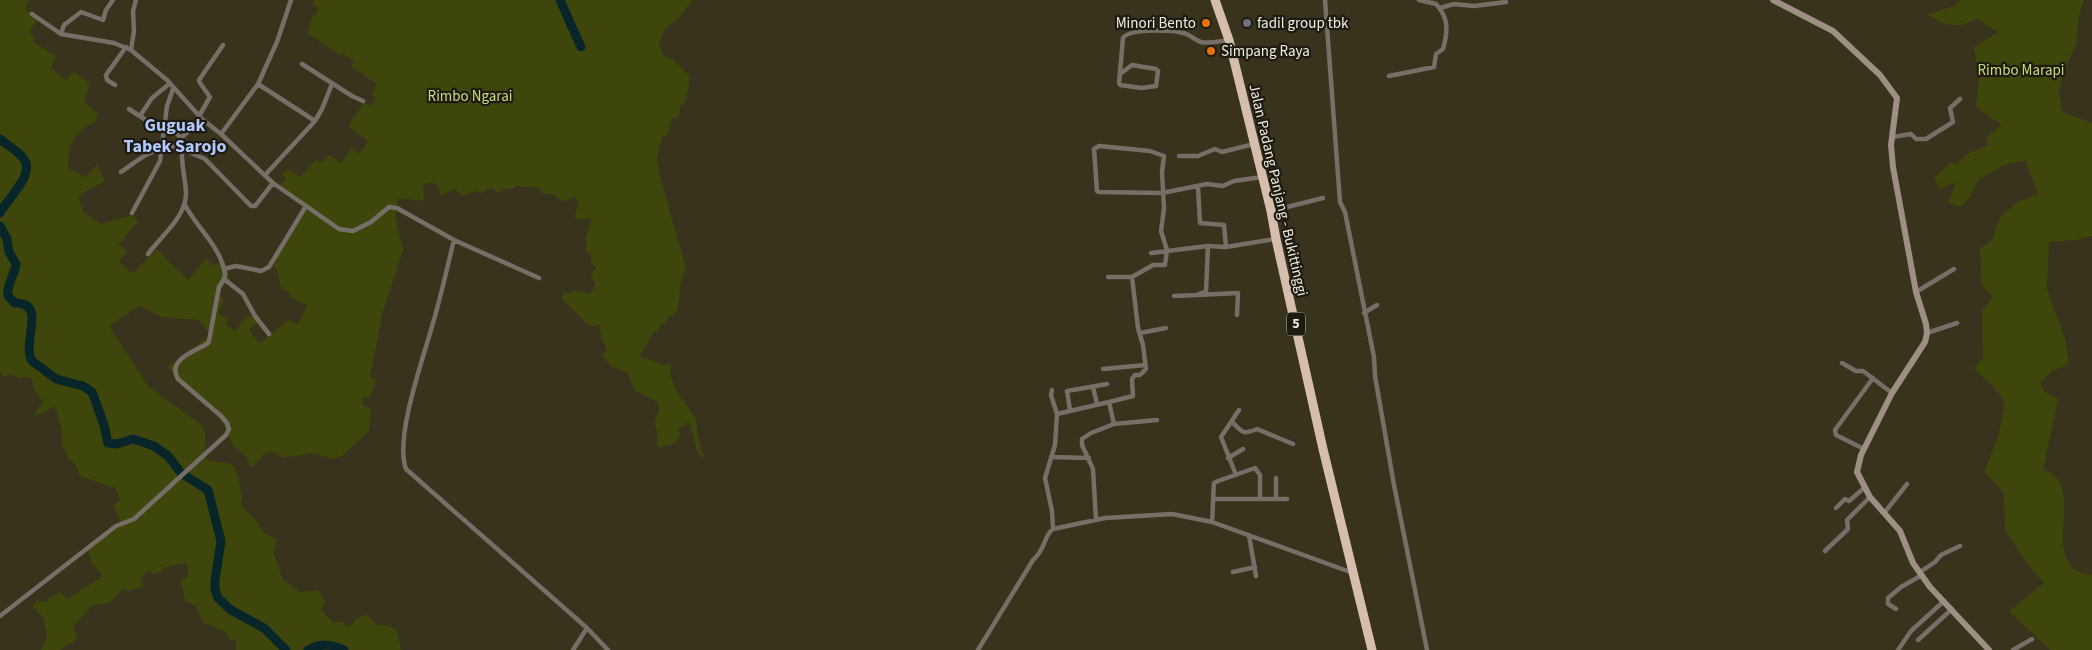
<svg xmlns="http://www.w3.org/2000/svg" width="2092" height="650" font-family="'Source Sans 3',sans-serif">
<rect width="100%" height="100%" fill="#39321d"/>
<!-- green -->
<path fill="#3f460b" d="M0,0H29L25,9L39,18L29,32L35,37L33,42L56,56L51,68L66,80L74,72L90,84L84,102L98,114L95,122C74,130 66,148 69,169L86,177L97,165L105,181L78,196L83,212L100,224L133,215L138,222L119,244L127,252L119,261L133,274L156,249L188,280L206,258L213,266L224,260L230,279L217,294L224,299L218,313L228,319L226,325L235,331L242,321L256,312L261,320L249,330L260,343L288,320L298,324L307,305L289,297L290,293L281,288L277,269L274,266L279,254L308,208L280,185L286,179L282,174L288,169L300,177L316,160L322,163L329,155L341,163L351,148L359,154L368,141L348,126L364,102L371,106L376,98L371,94L377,84L351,66L354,61L343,54L341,56L307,33L313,15H316L319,7L312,4L314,0H693L679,18L665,29L659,43L663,55L674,60L689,76V86L685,102L680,106L679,117L672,119L668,135L662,137L657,157L660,177L686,268L681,282L678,309L652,335L640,356L663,365L671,364C667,381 681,397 690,410C692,413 695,416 696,420C698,432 698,446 705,457H701C693,447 694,432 688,421L685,425L678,429L680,437L673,444L658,447C657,438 658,430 654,422L659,410L657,402L634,390L628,373L611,366L602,355L607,350L601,338L600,325L591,326L588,325L561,298L565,291L569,294L575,290L589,294L596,286L591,276L596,267L591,263V253L586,252V236L591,221L588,217L582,220L575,218L576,210L579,206L575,197L563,202L553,194H543L540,188L516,186L513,189H505L499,193L490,188L481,193L475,191L464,196L454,189L441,196L439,188L435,183H426L423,185L424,201L398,198L395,217L403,250L383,311L370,377L376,380L370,398L364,397L362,405L371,408L369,431L342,456L333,459L311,453L284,458C280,457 278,453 274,452C262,449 259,465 251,467L247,458L233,445L220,418L183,385L168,367L210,335L199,320L161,317L140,306L109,326L148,386L204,427L206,445L203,452L205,458C227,469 234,451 240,487C241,494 243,497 241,503L243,508L256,520L263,532L277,540L274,553L283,580L300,592L318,590L325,601L321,610L334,623L341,621L348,626H351L356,619L366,614L377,625L388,626L397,630L401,650H236V641L230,639L225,632L203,622L196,606L185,601L181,580L188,577L187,563L165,567L163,571L153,574L149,571L141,577L144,586L129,591L123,589L113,600L105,604L94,605L90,608L73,627L77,636L74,642L66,645L61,650H41L47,638L44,618L32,606L38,601L44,602L60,592L67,599L100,578L102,575L92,563L87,549L122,525L113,505L120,501L115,488L80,476L75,464L69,459L62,446V432L56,408L53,407L36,416V411L43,402L33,387L32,379L28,377L19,378L10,374L4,377L0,372Z
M1960,0H2084L2079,16L2076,45L2065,68L2059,90L2062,112L2092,123V236L2076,240L2049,242L2047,289L2065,338L2069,364L2052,371L2040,383L2044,391L2058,399L2043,470C2092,484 2032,568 2092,575V650H2050L2009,611L2044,583L2026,562L2005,530L2004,493L1984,471L1998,438L2005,403L1994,387L1973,368L1983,359L1982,311L1993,296L1982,286L1980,249L1992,240L2000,217L2017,202L2038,194L2025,160L2002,166L1978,180L1970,197L1961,207L1948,203L1956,182L1936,191L1939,187L1934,178L1952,162L1955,165L1969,153L1988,145L1986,138L2002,125L1976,107L1979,77L1974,47L1998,32L1977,19C1952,30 1951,26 1927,15L1955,6Z"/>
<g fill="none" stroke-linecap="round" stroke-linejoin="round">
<!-- river -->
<path stroke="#08262a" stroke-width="9" d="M560,0L581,47
M0,139C7,145 19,152 24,159C35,175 7,199 0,213
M0,226L7,239L9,252L16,264C15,275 6,285 8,296L15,303C48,303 21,342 32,361L56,379L83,386L92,392L104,425L108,443L117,444L133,439L154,446L168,456L181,473L208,490L221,541L215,580V590L218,598L231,610L264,628L286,650
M308,650C321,643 331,644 344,650"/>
<!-- street -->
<path stroke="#776e67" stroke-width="4.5" d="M1325,0L1340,202L1345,212L1374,357L1375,376L1394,485L1427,650
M1440,8L1454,4L1474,6L1506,2
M32,14L61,34L114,43L131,50L167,80L202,119L221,134L273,183L339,229L353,231L371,222L389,207L397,208L454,240L539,278
M61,34L64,25L81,12L103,20L106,10L113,0
M131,50L134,31L133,11L136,0
M302,64L352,96L363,101
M1120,74L1132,65L1156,69L1158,71L1156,86L1142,88L1120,85L1119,83L1123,38C1129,28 1172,30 1183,33C1190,34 1194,40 1201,42C1209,44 1220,41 1229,40
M1389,76L1434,67L1436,54L1443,49C1448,31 1449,18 1436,4L1419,0
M258,84L315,121
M115,85L107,80L106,75L126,47
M129,109L155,126L174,131L181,138
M140,116L152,98L169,84
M199,116L210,97L200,83L199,80L223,45
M221,134L258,84L277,42L291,0
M1893,137L1911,134L1916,139H1926L1953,122L1950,108L1960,99
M182,149L205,159L251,206H255L273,183
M1179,156H1198L1215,149L1222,152L1254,144
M121,172C141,158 151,148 177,146
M265,175L315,121L322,109L332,84
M1198,187L1200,223L1224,225L1226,247
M1271,211L1323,198
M132,213L160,161L167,106L173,89
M454,240C447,268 441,296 433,323C424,356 394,438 406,469L587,628L608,650
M1208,246L1206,291L1197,295L1238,293L1237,315
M1151,253L1208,246L1226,247L1275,239
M148,254C162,235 187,216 186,192C185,177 181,164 182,149L177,146L181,138L202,119
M224,269L236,266L261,271L269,267L306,206
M1108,277H1132
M224,279L243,294L255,316L269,334
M1916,292L1954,269
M1174,296L1197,295
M1364,313L1377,305
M1140,333L1166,328
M1927,333L1957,323
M1842,363L1856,371H1863L1892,393
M1103,369L1145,365
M1093,387L1097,404
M1052,390L1051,395L1057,414L1055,445L1045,478L1052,511L1053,529
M1070,410L1067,391L1107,384
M1057,414L1109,402
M1232,422C1244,433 1242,435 1257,429L1293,444
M1114,424L1157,420
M1864,449L1836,435L1835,430L1873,378
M1051,457L1089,458
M1228,458L1243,449
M1236,475L1221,437L1239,410
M1276,498V478
M1215,499H1287
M1836,508L1845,499L1849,501L1864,488
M1885,512L1907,484
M1096,520L1093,469L1082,445V439L1091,433L1114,424L1109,402L1133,396L1132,379L1135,375H1140L1146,369L1143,345L1138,328L1132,277L1153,265H1165L1167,250L1161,231L1164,208L1162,172L1164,156L1150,151L1099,146L1094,149L1097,191L1099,192L1162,193L1207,184L1223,186L1234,181L1262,177
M1212,522C1213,509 1213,496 1214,483L1218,481L1255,468L1260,475V498
M1249,535L1256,576
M1825,551L1848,529L1847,520L1870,497
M1233,572L1255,567
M1920,572L1935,562L1941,555L1960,546
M1896,609L1888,604V598L1901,587L1922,575
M0,616L116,526L134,519L226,435L229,429L227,423L221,416L178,379C167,360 193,352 207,344L209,341L219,287L224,279L225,274C221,247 197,228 185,205
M1918,640L1952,609
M573,650L587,628
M978,650L1033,560C1046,549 1044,535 1053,529L1105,518L1172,514L1212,522L1353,573
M1898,650L1911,631L1944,601
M2013,650L2032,639"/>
<!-- secondary -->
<path stroke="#9e8e84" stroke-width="6" d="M1773,0L1833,31L1880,75L1897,98L1891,145L1893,167L1916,292L1926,324L1927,333L1925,342L1892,393L1861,455L1857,472L1870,497L1900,531L1913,563L1930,587L1989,650"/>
<!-- highway -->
<path stroke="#d6beae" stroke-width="9" d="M1215,0L1229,40L1271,211L1276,239L1323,449L1372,650"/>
</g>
<!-- markers -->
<g fill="#e8710a" stroke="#1d1a11" stroke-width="2">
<circle cx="1206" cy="23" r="5"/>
<circle cx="1211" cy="51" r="5"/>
</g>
<circle fill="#6b7280" stroke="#1d1a11" stroke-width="2" cx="1247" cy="23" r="5"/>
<g text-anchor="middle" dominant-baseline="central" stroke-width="4.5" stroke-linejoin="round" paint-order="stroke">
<!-- shield labels -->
<rect fill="#1d1a11" stroke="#b1aea2" stroke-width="1" x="1287" y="312.5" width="18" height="23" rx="4"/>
<g font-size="14" font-weight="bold" fill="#f1ede0">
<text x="1296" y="324">5</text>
</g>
<!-- poi labels -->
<g font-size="15" fill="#f1ede0" stroke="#1d1a11" text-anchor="start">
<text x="1196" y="23" text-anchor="end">Minori Bento</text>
<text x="1257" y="23">fadil group tbk</text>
<text x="1221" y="51">Simpang Raya</text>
</g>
<!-- park labels -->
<g font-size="15" fill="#cbda7d" stroke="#1d1a11">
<text x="2021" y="70">Rimbo Marapi</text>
<text x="470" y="96">Rimbo Ngarai</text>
</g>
<!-- street labels -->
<g font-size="15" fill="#f1ede0" stroke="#1d1a11">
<text transform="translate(1278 190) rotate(77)">Jalan Padang Panjang - Bukittinggi</text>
</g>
<!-- quarter labels -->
<g font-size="18" font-weight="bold" fill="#b1c9fe" stroke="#1d1a11">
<text x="175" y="125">Guguak<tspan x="175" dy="21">Tabek Sarojo</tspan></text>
</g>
</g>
</svg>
